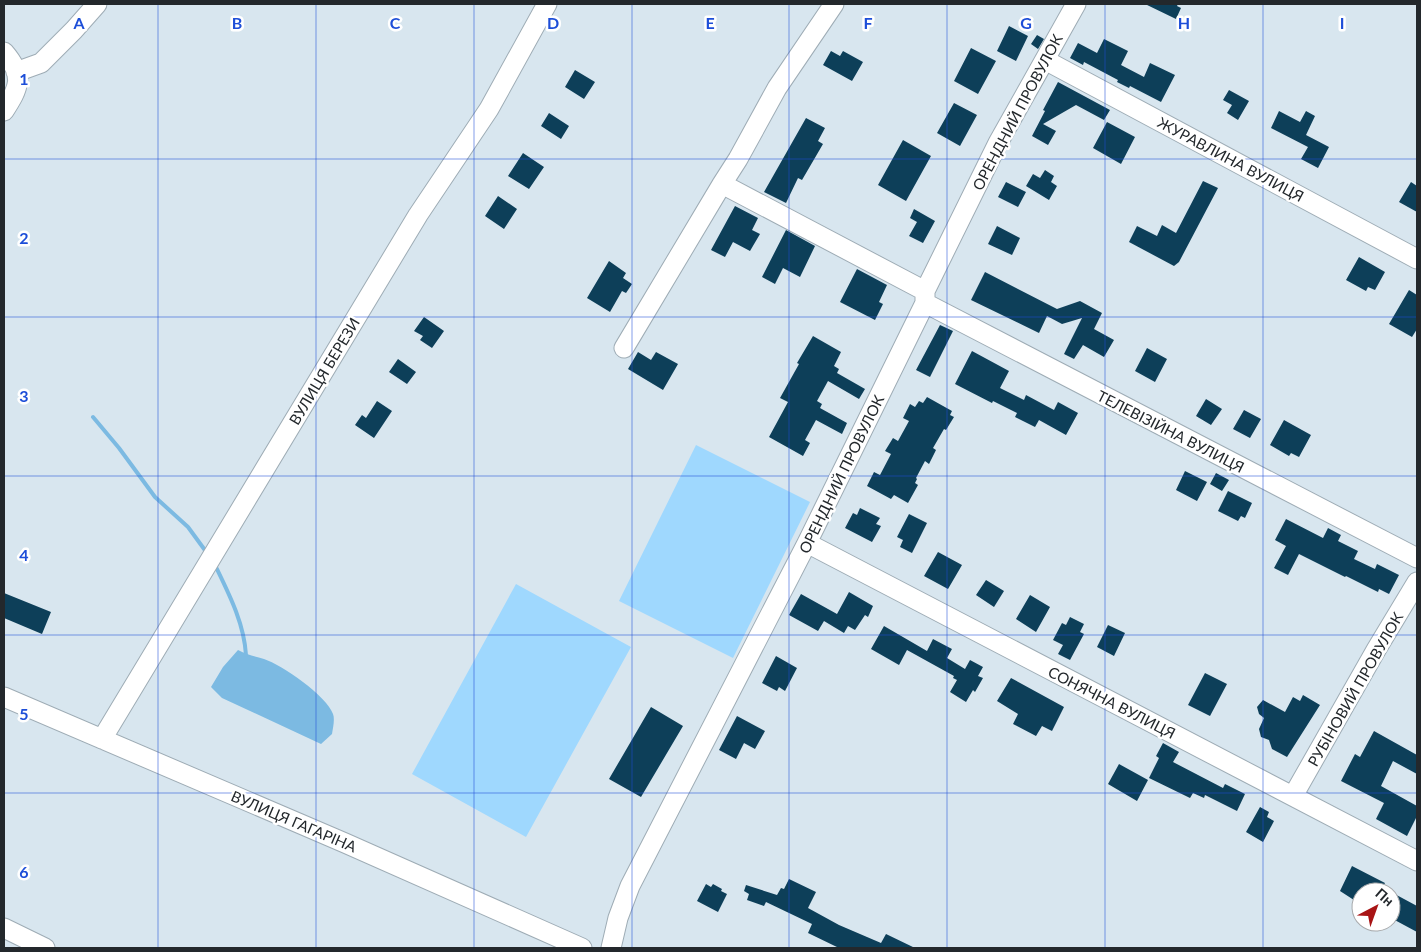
<svg xmlns="http://www.w3.org/2000/svg" width="1421" height="952" font-family="Lato,sans-serif">
<rect width="100%" height="100%" fill="#d8e6ef"/>
<!-- green -->
<path fill="#9fd8fe" d="M696,445L810,502L733,658L619,601Z
M516,584L631,647L526,837L412,774Z"/>
<!-- water -->
<path fill="#7cbae2" d="M238,650C247,655 254,656 264,659C282,665 327,696 333,714C335,719 333,728 332,734L321,744L222,698L211,687L223,667Z"/>
<g fill="none" stroke-linecap="round" stroke-linejoin="round">
<!-- stream -->
<path stroke="#7cbae2" stroke-width="4" d="M93,417L119,448L155,497L188,527L207,553
M215,565C229,594 244,623 246,655"/>
</g>
<!-- building -->
<path fill="#0d3f59" d="M1145,4H1178L1177,6L1181,8L1176,19Z
M1009,26L1028,36L1016,61L997,51Z
M1037,35L1044,39L1038,49L1031,44Z
M1104,39L1128,51L1121,65L1144,77L1150,63L1175,75L1161,102L1130,86L1129,88L1117,82L1118,80L1084,62L1083,65L1070,58L1078,43L1097,53Z
M971,48L996,61L978,94L954,81Z
M831,51L840,56L843,51L863,62L852,81L823,65Z
M575,70L595,82L584,99L565,87Z
M1058,82L1110,110L1104,120L1076,105L1043,124L1056,131L1048,145L1032,136L1045,111L1043,110Z
M1229,90L1249,101L1238,120L1227,113L1232,105L1223,100Z
M954,103L977,115L960,146L937,133Z
M1279,111L1300,122L1306,111L1315,116L1306,135L1329,147L1318,168L1301,159L1308,147L1271,128Z
M549,113L569,126L561,139L541,126Z
M806,118L825,128L818,141L823,144L802,180L798,178L786,203L764,192Z
M1107,122L1135,137L1121,164L1093,148Z
M903,140L931,156L906,201L878,185Z
M523,153L544,167L529,189L508,176Z
M1045,170L1054,176L1051,182L1057,186L1049,200L1026,186L1033,174L1040,178Z
M1203,181L1218,188L1179,262L1174,266L1129,242L1137,226L1157,236L1162,225L1176,233Z
M1006,182L1026,192L1018,207L998,197Z
M1411,182L1417,186V212L1399,202Z
M498,196L517,209L504,229L485,216Z
M735,206L758,218L752,230L760,234L750,251L733,242L725,257L711,250Z
M914,209L935,221L923,243L909,236L917,222L910,218Z
M997,226L1020,238L1012,255L988,244Z
M786,230L815,246L800,277L783,268L775,284L762,277Z
M1359,257L1385,272L1375,290L1368,287L1366,291L1346,280Z
M609,261L626,273L623,278L632,284L626,293L622,291L610,312L587,298Z
M857,269L887,285L879,302L883,304L875,320L840,302Z
M985,272L1057,309L1080,301L1102,313L1094,329L1114,340L1104,357L1083,345L1074,359L1064,354L1082,318L1062,324L1047,316L1039,333L971,300Z
M1409,290L1417,295V329L1412,337L1389,324Z
M424,317L444,331L432,348L420,340L423,336L414,331Z
M940,325L953,331L930,377L916,370Z
M813,336L841,352L834,366L839,369L837,373L865,389L859,399L828,381L817,401L822,404L820,408L847,423L842,434L816,420L805,440L810,443L803,456L769,437L788,402L780,398L799,364L797,363Z
M1147,348L1167,359L1155,382L1135,371Z
M972,351L1009,371L1000,388L1024,400L1026,395L1054,410L1058,402L1078,413L1066,435L1039,420L1035,427L1015,417L1017,413L993,401L992,403L955,384Z
M638,352L651,360L656,352L678,364L663,390L628,369Z
M398,359L416,372L407,384L389,372Z
M927,397L952,411L950,415L954,417L946,430L944,429L933,448L936,450L929,464L925,461L916,478L917,479L915,483L918,485L908,503L894,495L891,499L867,486L874,472L880,475L891,454L885,451L893,438L898,441L909,421L903,418L910,404L915,407L919,401L923,403Z
M1206,399L1222,409L1211,425L1196,416Z
M377,401L392,411L374,438L355,425L362,415L366,418Z
M1244,410L1261,419L1250,438L1233,429Z
M1284,420L1311,435L1299,457L1291,453L1289,456L1270,445Z
M1185,471L1207,482L1197,501L1176,490Z
M1216,473L1229,480L1222,491L1210,484Z
M1228,491L1252,503L1245,518L1241,516L1238,521L1218,511Z
M860,508L880,518L876,524L881,526L872,542L845,528L853,513L857,515Z
M909,514L927,523L912,553L900,547L903,540L897,537Z
M1286,519L1323,538L1328,528L1341,535L1338,541L1358,551L1354,559L1375,569L1377,564L1399,575L1389,594L1379,589L1378,592L1346,576L1345,577L1299,554L1288,575L1274,568L1286,546L1275,540Z
M938,552L962,565L948,589L924,576Z
M986,580L1004,591L994,607L976,595Z
M849,592L873,606L868,617L865,615L855,630L848,626L844,633L824,621L818,631L789,615L801,594L837,614Z
M4,593L51,612L42,634L4,618Z
M1030,595L1050,607L1036,632L1016,619Z
M1070,617L1084,624L1080,632L1084,634L1070,660L1058,654L1063,645L1053,640L1062,623L1066,625Z
M1108,625L1125,633L1114,656L1097,647Z
M884,626L927,651L933,639L952,649L947,658L965,669L970,660L983,667L978,676L983,678L975,692L973,690L966,702L950,692L957,680L953,678L954,676L907,650L899,665L871,649Z
M776,656L797,668L785,691L779,687L777,691L762,683Z
M1205,673L1227,684L1210,716L1188,705Z
M1011,678L1064,707L1052,731L1042,726L1036,736L1013,724L1018,714L997,701Z
M1303,695L1320,705L1287,757L1272,749L1269,740L1261,737L1259,729L1264,718L1259,714L1257,707L1263,700L1285,712L1293,697L1300,701Z
M651,707L683,726L641,797L609,779Z
M737,716L765,731L755,749L744,743L736,759L719,750Z
M1374,731L1417,755V774L1393,761L1381,786L1417,806V816L1407,836L1376,819L1384,803L1341,781L1355,754L1360,757Z
M1163,743L1179,752L1173,762L1223,788L1225,784L1245,794L1237,811L1205,795L1204,798L1193,793L1190,798L1149,778L1159,758L1156,756Z
M1119,764L1148,780L1137,801L1108,784Z
M1260,807L1269,812L1267,817L1274,821L1263,842L1246,832Z
M1352,866L1385,883L1380,892H1361L1357,902L1340,891Z
M789,879L816,892L808,908L839,925L881,943L886,934L915,948H839L808,933L812,924L766,902L764,906L747,900L749,894L744,891L746,885L777,895L781,888L784,889Z
M706,884L711,887L713,884L722,889L721,891L727,894L718,912L697,901Z
M1391,892L1417,906V932L1391,918Z"/>
<g fill="none" stroke-linecap="round" stroke-linejoin="round">
<!-- minor casing -->
<g stroke="#9eacb5" stroke-width="21">
<path id="minor" d="M4,52C25,76 19,88 4,111
M1045,60L1417,259
M16,72L41,63L74,30L97,4
M722,184L925,291
M925,303L1417,558
M624,348L722,184L738,159L777,88L834,4
M807,543L1417,861
M4,697L345,843L582,948
M102,739L418,215L489,109L547,4
M1293,796L1376,650L1417,582
M4,928L45,948
M611,948L618,918L630,886L807,543L925,303V291L998,143L1076,4"/>
</g>
<!-- minor -->
<use href="#minor" stroke="#fff" stroke-width="19"/>
</g>
<!-- grid -->
<path fill="none" stroke="#1d4ed8" stroke-width="1" stroke-opacity="0.55" d="M158,4V948M316,4V948M474,4V948M632,4V948M789,4V948M947,4V948M1105,4V948M1263,4V948M4,159H1417M4,317H1417M4,476H1417M4,635H1417M4,793H1417"/>
<g text-anchor="middle" dominant-baseline="central" stroke-width="5" stroke-linejoin="round" paint-order="stroke">
<!-- street labels -->
<g font-size="15" fill="#23282c" stroke="#fff">
<text transform="translate(1017 112) rotate(-62)">ОРЕНДНИЙ ПРОВУЛОК</text>
<text transform="translate(1231 159) rotate(28)">ЖУРАВЛИНА ВУЛИЦЯ</text>
<text transform="translate(324 371) rotate(-59)">ВУЛИЦЯ БЕРЕЗИ</text>
<text transform="translate(1171 431) rotate(27)">ТЕЛЕВІЗІЙНА ВУЛИЦЯ</text>
<text transform="translate(841 474) rotate(-64)">ОРЕНДНИЙ ПРОВУЛОК</text>
<text transform="translate(1355 689) rotate(-60)">РУБІНОВИЙ ПРОВУЛОК</text>
<text transform="translate(1112 702) rotate(27)">СОНЯЧНА ВУЛИЦЯ</text>
<text transform="translate(294 821) rotate(23)">ВУЛИЦЯ ГАГАРІНА</text>
</g>
</g>
<g font-size="16" text-anchor="middle" font-weight="bold" fill="#1d4ed8" stroke="#fff" stroke-width="5" stroke-linejoin="round" paint-order="stroke">
<text x="79" y="29">A</text>
<text x="237" y="29">B</text>
<text x="395" y="29">C</text>
<text x="553" y="29">D</text>
<text x="710" y="29">E</text>
<text x="868" y="29">F</text>
<text x="1026" y="29">G</text>
<text x="1184" y="29">H</text>
<text x="1342" y="29">I</text>
<text x="24" y="85">1</text>
<text x="24" y="244">2</text>
<text x="24" y="402">3</text>
<text x="24" y="561">4</text>
<text x="24" y="720">5</text>
<text x="24" y="878">6</text>
</g>
<!-- border -->
<rect width="1421" height="952" fill="none" stroke="#23282c" stroke-width="10"/>
<!-- north arrow -->
<g transform="translate(1376 907) rotate(41)"><circle r="24" fill="#ffffff" stroke="#a7a9ab"/>
<path d="M0-4L9 19L0 12L-9 19Z" fill="#a81415"/>
<text y="-8" font-size="14" font-weight="bold" text-anchor="middle" fill="#23282c">Пн</text>
</g>
</svg>
